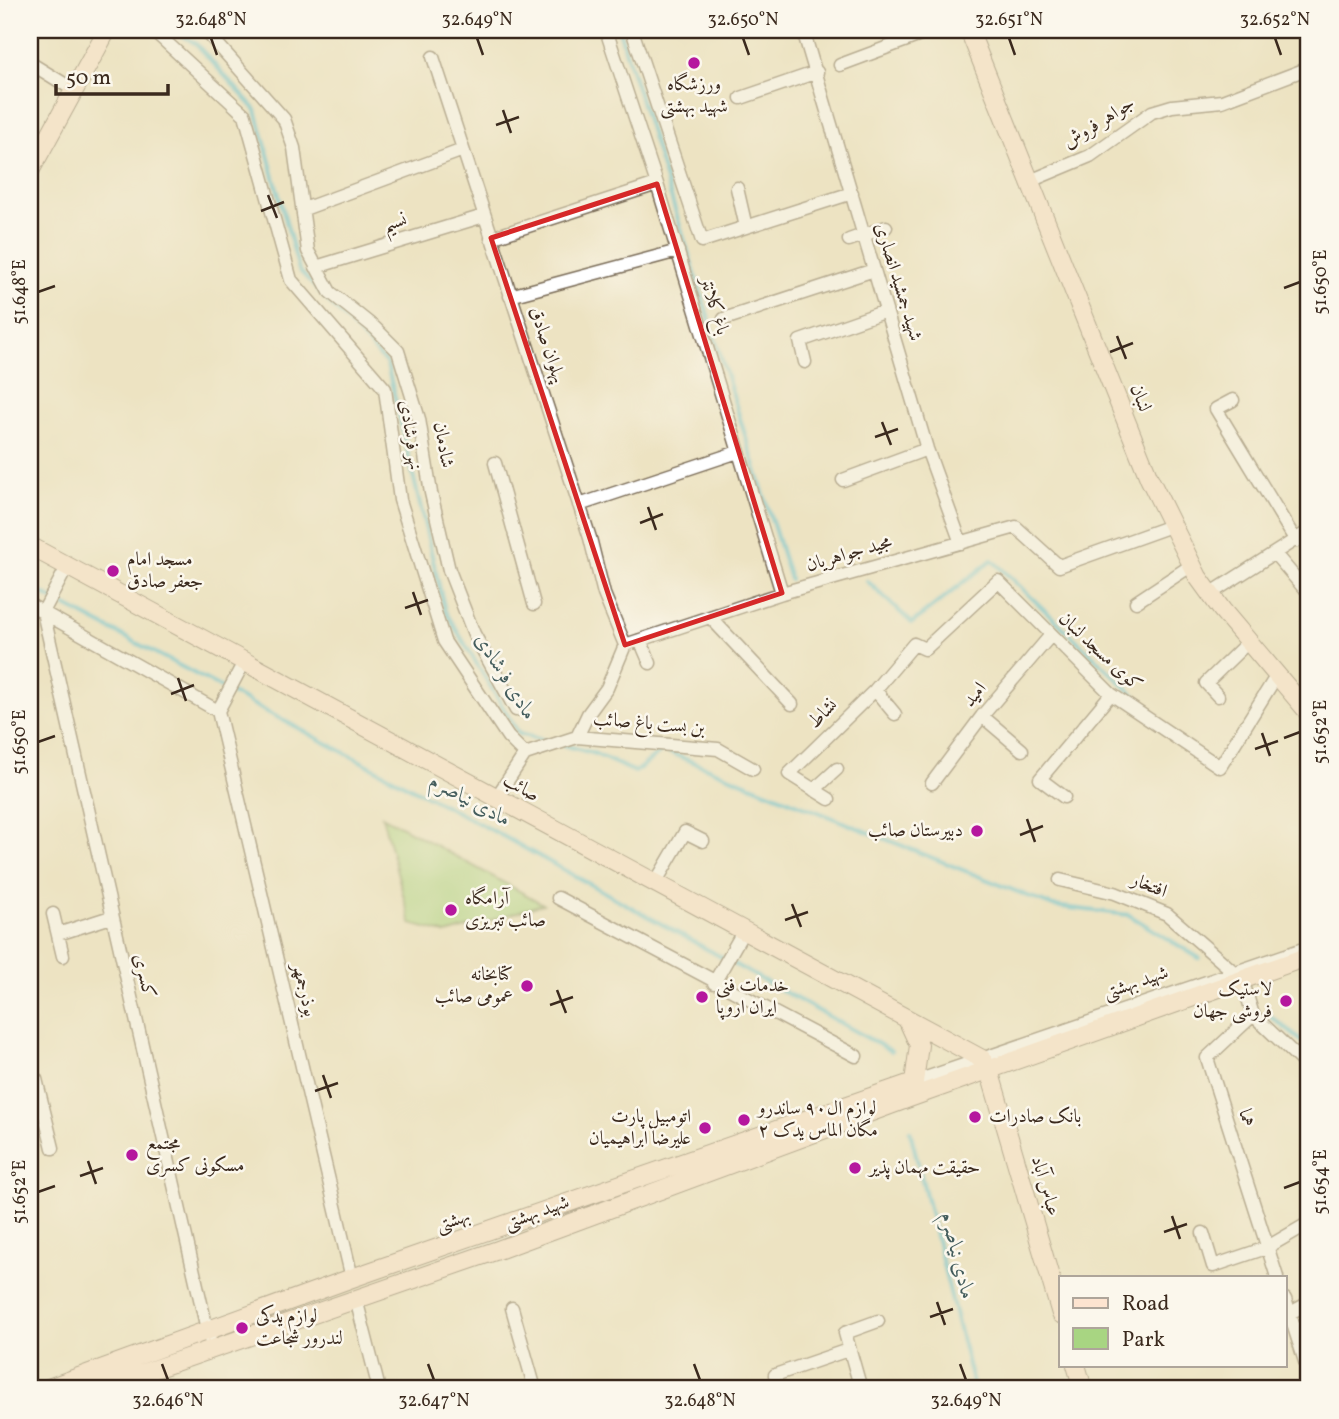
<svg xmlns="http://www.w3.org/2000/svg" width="1339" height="1419" font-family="Vollkorn,Amiri,serif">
<rect width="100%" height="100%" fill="#fbf7ec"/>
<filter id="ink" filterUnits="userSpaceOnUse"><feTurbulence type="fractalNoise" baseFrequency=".0143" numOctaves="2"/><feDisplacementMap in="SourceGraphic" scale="14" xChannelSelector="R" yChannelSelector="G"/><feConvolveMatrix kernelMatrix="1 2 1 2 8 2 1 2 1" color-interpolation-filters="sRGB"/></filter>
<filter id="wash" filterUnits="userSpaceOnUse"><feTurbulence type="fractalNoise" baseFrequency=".00686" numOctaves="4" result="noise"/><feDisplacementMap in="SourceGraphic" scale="28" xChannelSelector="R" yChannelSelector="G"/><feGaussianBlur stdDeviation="1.57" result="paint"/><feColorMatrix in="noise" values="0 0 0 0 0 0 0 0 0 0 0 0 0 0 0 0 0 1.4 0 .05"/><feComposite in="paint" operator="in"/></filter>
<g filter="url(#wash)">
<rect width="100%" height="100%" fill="#ede3c2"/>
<!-- green -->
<path fill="#a8d582" stroke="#728050" stroke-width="2" d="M382,816L543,904L447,934L411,924Z"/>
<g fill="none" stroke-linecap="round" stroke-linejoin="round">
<!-- stream -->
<path stroke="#56bdd3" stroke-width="4.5" d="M174,30L195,43L256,110L299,270L387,364L445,611L519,734L551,742
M619,30L790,579
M867,581L912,623L992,560L1134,695
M30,587L499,834L891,1051
M563,745L593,753L635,772L663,750L1053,906L1129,915L1199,958
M1269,1015L1309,1047
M910,1131L974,1389"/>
</g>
</g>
<g filter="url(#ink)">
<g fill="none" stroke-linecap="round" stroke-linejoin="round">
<!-- street casing -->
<g stroke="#796b57" stroke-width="15">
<path id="street" d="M153,30L245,115L291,280L385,389L400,500L444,641L508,737L525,754
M205,30L284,119L294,148L308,251L330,292L375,328L398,351L419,419L431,493L449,570L474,634L516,710
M606,30L657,184L782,593
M632,30L702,241L852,193
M803,30L927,449L961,543
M433,57L590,538L604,594L625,645
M30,63L74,90
M840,65L934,30
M741,98L817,72
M1030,181L1090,156L1152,112L1172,106L1222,101L1309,68
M737,188L746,227
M304,209L463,150
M491,238L657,184
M849,240L886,227
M316,267L484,216
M510,296L678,251
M724,319L874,270
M805,362L800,341L886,311
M1233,400L1216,409L1296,541
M495,463L534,604
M843,480L927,449
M579,505L738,452
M1275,554L1303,587L1309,582
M67,567L43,612L209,1338
M1210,594L1309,531
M1136,602L1192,565
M30,605L218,711
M710,617L792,704
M640,640L650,663
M875,690L895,714
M1218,696L1206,683L1248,642
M218,711L352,1278
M218,711L244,662
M982,716L1022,750
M577,737L588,714L607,688L625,645L782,593L1016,527L1059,566L1171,526
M525,754L577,737L718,749L753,769
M932,783L982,716L1051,635
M814,790L837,769
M1064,797L1040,779L1111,694
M496,798L525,754
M829,799L789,774L875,690L914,644L925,649L998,581L1111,694L1220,767L1277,675
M1060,880L1115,893L1167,914L1242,979L1253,1015L1309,1068
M654,885L685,832L703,841
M558,898L856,1056
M53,914L63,956
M58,934L111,917
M714,983L743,932
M1253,1015L1207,1058L1277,1277
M30,1080L36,1079L53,1148
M914,1082L1309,947
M1203,1233L1213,1266L1266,1248L1309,1223
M356,1299L379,1389
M1285,1299L1309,1374
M512,1308L535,1389
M1290,1313L1309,1303
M775,1375L848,1350
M861,1389L845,1333L878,1321"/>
</g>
<!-- secondary casing -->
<g stroke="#796b57" stroke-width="20">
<path id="secondary" d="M969,30L1149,478L1198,577L1222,610L1309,713
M30,171L107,30
M30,546L982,1059L989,1070L1061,1314
M1076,1365L1083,1389
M46,1389L352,1278L914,1082L919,1045L907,1019
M97,1389L498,1250L909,1098L1309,956"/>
</g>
<!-- street -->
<use href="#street" stroke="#fff" stroke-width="12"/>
<!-- secondary -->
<use href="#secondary" stroke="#fde4d0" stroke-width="18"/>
</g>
</g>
<!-- marked area -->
<path d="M0 0H1339V1419H0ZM657,184L782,593L625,645L491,238Z" fill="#ede3c2" fill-opacity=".55" fill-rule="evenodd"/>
<path fill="none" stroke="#d62828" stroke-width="5" stroke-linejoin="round" d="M657,184L782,593L625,645L491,238Z"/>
<!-- ticks -->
<path fill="none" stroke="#3b2a1e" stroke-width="2.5" d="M211,38L217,55M477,38L483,55M743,38L749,55M1009,38L1015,55M1275,38L1281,55M503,110L511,133M496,125L519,117M268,195L277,218M261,211L284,202M1284,288L1300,282M38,292L55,286M1117,336L1126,359M1110,352L1133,343M882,422L891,445M875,437L898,429M648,507L656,530M640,523L663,514M413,592L421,615M405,608L428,600M178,678L186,701M171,694L194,685M1262,733L1270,756M1284,738L1300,732M38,742L55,736M1255,749L1278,741M1027,819L1035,842M1020,835L1043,826M792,904L801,927M785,920L808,912M557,990L566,1013M550,1005L573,997M323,1075L331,1098M315,1091L338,1083M88,1161L96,1184M80,1176L103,1168M1284,1188L1300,1182M38,1192L55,1186M1172,1216L1180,1239M1164,1232L1187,1224M937,1302L945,1325M930,1317L953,1309M162,1364L168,1380M428,1364L434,1380M694,1364L700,1380M960,1364L966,1380"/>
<!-- markers -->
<g fill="#b5179e" stroke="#fbf7ec" stroke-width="2.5">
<circle cx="694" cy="63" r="7"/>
<circle cx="113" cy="571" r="7"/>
<circle cx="977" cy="831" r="7"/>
<circle cx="451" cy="910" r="7"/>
<circle cx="527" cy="986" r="7"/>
<circle cx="702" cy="997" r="7"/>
<circle cx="1286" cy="1001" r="7"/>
<circle cx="975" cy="1117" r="7"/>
<circle cx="744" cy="1120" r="7"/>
<circle cx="705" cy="1128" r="7"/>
<circle cx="132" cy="1155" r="7"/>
<circle cx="855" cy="1168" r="7"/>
<circle cx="242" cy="1328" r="7"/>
</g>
<g text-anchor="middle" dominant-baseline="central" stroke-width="5" stroke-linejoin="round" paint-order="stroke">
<!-- poi labels -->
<g font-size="19" fill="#3b2a1e" stroke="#fbf7ec" text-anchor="start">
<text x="694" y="85" text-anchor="middle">ورزشگاه<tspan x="694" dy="22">شهید بهشتی</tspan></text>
<text x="127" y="560">مسجد امام<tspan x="127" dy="22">جعفر صادق</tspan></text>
<text x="963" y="831" text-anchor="end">دبیرستان صائب</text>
<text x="465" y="899">آرامگاه<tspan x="465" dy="22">صائب تبریزی</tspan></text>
<text x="513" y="975" text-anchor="end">کتابخانه<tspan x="513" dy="22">عمومی صائب</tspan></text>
<text x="716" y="986">خدمات فنی<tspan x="716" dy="22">ایران اروپا</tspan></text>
<text x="1272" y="990" text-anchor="end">لاستیک<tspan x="1272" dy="22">فروشی جهان</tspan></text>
<text x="758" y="1109">لوازم ال۹۰ ساندرو<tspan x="758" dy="22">مگان الماس یدک ۲</tspan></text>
<text x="691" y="1117" text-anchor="end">اتومبیل پارت<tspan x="691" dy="22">علیرضا ابراهیمیان</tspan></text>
<text x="989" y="1117">بانک صادرات</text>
<text x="146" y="1144">مجتمع<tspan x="146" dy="22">مسکونی کسری</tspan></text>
<text x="869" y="1168">حقیقت مهمان پذیر</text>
<text x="256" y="1317">لوازم یدکی<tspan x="256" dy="22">لندرور شجاعت</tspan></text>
</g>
<!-- street labels -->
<g font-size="19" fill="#3b2a1e" stroke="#fbf7ec">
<text transform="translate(1099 123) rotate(-32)">جواهر فروش</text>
<text transform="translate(395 223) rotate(-17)">نسیم</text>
<text transform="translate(898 282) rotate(73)">شهید جمشید انصاری</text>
<text transform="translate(714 306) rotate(73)">باغ کلانتر</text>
<text transform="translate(547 345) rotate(72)">پهلوان صادق</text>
<text transform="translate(1140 398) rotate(68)">لنبان</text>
<text transform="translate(410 435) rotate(82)">نهر فرشادی</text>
<text transform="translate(443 445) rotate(80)">شادمان</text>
<text transform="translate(849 554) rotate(-16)">مجید جواهریان</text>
<text transform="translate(1100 652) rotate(43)">کوی مسجد لنبان</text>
<text transform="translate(975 695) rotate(-51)">امید</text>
<text transform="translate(823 714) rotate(-44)">نشاط</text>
<text transform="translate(649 724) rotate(5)">بن بست باغ صائب</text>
<text transform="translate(521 788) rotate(29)">صائب</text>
<text transform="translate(1149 886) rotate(22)">افتخار</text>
<text transform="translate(144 976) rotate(77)">کسری</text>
<text transform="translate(1136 983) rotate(-19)">شهید بهشتی</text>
<text transform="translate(304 990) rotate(77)">بوذرجمهر</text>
<text transform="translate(1246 1118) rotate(73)">هما</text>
<text transform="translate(1045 1186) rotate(74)">عباس آباد</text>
<text transform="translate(537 1213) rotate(-20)">شهید بهشتی</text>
<text transform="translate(453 1221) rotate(-19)">بهشتی</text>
</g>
<!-- water labels -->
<g font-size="21" font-style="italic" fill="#445d5d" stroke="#fbf7ec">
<text transform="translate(505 677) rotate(58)">مادی فرشادی</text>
<text transform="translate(470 801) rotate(28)">مادی نیاصرم</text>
<text transform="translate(957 1256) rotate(76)">مادی نیاصرم</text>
</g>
</g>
<!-- margin -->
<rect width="1339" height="1419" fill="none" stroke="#fbf7ec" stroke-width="77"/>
<!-- legend -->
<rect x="1059" y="1276" width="228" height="91" fill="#fbf7ec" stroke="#aea59a" stroke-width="2"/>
<rect x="1073" y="1298" width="35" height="10" fill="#fde4d0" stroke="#aea59a" stroke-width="2"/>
<text x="1122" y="1310" font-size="21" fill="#3b2a1e">Road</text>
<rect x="1073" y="1328" width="35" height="21" fill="#a8d582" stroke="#aea59a" stroke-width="2"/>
<text x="1122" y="1346" font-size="21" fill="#3b2a1e">Park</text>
<!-- scale -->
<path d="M56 84v10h112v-10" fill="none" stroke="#3b2a1e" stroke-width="3.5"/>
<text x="66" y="84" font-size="21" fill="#3b2a1e" stroke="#fbf7ec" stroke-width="5" paint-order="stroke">50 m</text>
<rect x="38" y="38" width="1262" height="1342" fill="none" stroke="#3b2a1e" stroke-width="2.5"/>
<g font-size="18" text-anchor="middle" fill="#3b2a1e">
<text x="211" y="25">32.648°N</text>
<text x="477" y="25">32.649°N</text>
<text x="743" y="25">32.650°N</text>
<text x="1009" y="25">32.651°N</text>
<text x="1275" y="25">32.652°N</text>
<text transform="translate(1320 282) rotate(-90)" y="6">51.650°E</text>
<text transform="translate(19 292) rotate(-90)" y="6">51.648°E</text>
<text transform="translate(1320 732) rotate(-90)" y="6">51.652°E</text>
<text transform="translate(19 742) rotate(-90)" y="6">51.650°E</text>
<text transform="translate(1320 1182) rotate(-90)" y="6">51.654°E</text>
<text transform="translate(19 1192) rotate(-90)" y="6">51.652°E</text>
<text x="168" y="1406">32.646°N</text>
<text x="434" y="1406">32.647°N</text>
<text x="700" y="1406">32.648°N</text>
<text x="966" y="1406">32.649°N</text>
</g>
</svg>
